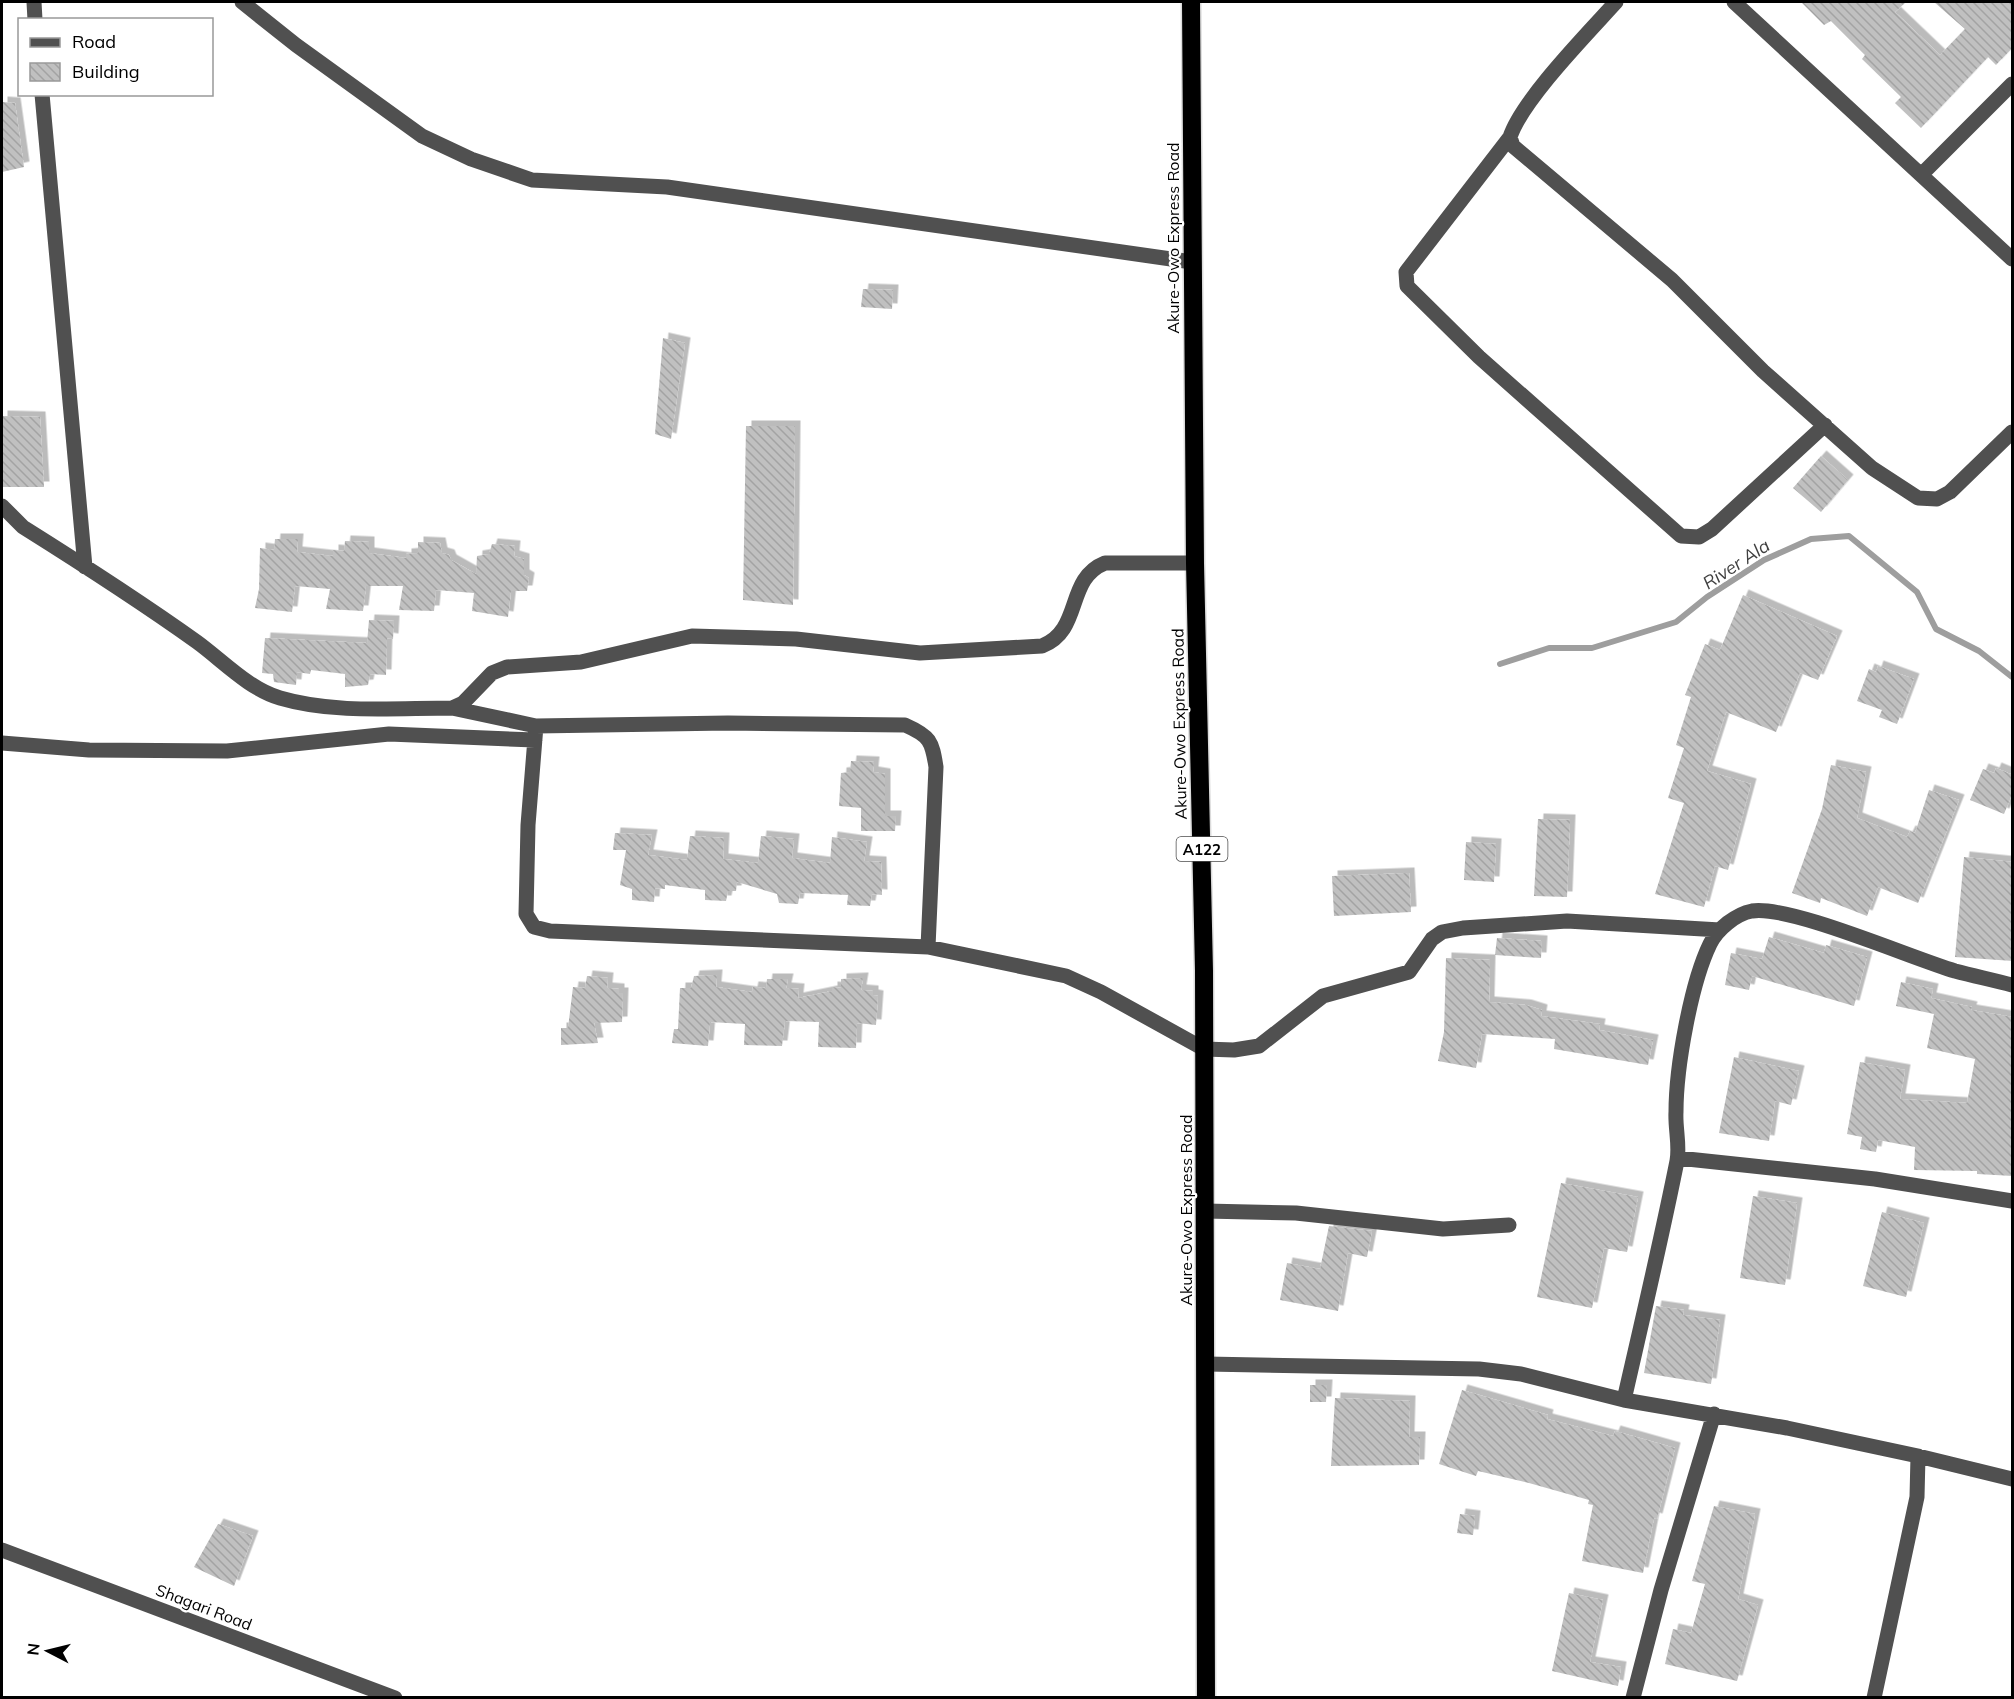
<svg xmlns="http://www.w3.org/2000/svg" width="2014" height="1699" font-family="Mulish,sans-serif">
<defs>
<pattern id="building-back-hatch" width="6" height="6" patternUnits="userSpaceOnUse" patternTransform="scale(1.5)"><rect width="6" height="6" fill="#c0c0c0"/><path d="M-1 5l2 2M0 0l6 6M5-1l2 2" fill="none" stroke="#a3a3a3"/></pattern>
<filter id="shadow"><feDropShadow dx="5.5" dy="-5.5" stdDeviation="0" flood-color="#0004"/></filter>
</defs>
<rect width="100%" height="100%" fill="#fff"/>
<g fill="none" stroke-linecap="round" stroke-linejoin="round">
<!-- stream -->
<path stroke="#9e9e9e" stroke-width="6" d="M1500,664L1549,648H1592L1676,622L1707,597L1764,560L1811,539L1849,536L1917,592L1936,629L1979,651L2012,677"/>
</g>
<!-- building -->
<path fill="url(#building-back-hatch)" filter="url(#shadow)" d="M1801,2H1906L1895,12L1940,55L1965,29L1934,2H2013V47L1996,65L1988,57L1921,128L1895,103L1901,97L1862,59L1865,55L1831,21L1824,25Z
M2,102L15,103L24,167L2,172Z
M863,289L893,290L892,309L861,307Z
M663,338L685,343L671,439L655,434Z
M2,416L40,417L44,487H2Z
M746,426H795L793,605L743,600Z
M1821,456L1848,480L1821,512L1793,488Z
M275,539H298L297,552L333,556V550L344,551L345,541L369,542V553L406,558V554L418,553V542L440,543L442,553L449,555L451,560L476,574L477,556L489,554L492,544L515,546L514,556L524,559V575L529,578L527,591H511L508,617L472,611L474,593L436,590L434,611L399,610L403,586H366L363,611L326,609L330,589L295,586L292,612L255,608L259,589L260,548L274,550Z
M1743,595L1837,636L1818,680L1800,673L1776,732L1726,712L1707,771L1751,784L1728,870L1715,866L1704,907L1655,894L1684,803L1668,798L1684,748L1676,745L1691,697L1685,695L1705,644L1720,650Z
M369,620L394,621L393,639L387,638L386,675L370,674L368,685L345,687V674L311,670L310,674L297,672L296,685L274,682L273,674L262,673L265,638L367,643Z
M1878,666L1914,679L1897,724L1879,717L1882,710L1857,701L1869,669L1876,672Z
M851,761L874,762L873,772L885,774V816H896L895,831H861V808L839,806L841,773L850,772Z
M1831,765L1866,772L1857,818L1907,837L1910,831L1915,833L1929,790L1959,800L1918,903L1878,887L1867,916L1821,898L1820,903L1792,893L1822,809Z
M1996,768L2013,775V792L2004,814L1970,800L1983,769L1994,773Z
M1538,819L1570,820L1567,897L1534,896Z
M615,833L652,835L648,855L687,860L690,836L724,838L723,859L758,863L761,836L794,839L792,858L830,863L832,837L867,842L864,861L881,862L882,895L872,894L870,906L847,905L848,895L800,893L798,904L779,903L777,894L737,882L736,891H728L726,901L705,900V890L665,885V889L655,888L654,902L632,900V889L620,885L626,850H613Z
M1466,842L1496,844L1494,882L1464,880Z
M1964,857L2013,862V961L1955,957Z
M1409,873L1411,912L1334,916L1332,876Z
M1769,937L1824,953L1826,945L1867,957L1854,1006L1752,976L1749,990L1725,985L1731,953L1762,959Z
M1497,938L1542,941L1541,958L1495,955Z
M1446,958L1490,960L1489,1002L1526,1005L1542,1010L1541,1016L1600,1024L1599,1030L1653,1040L1648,1065L1554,1049L1555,1039L1482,1034L1476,1068L1438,1061L1444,1032Z
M717,975L716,987L752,992L753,987L766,988L767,979H788L786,988L799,989L798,998L832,991V987L841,988V979L863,978L861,990L873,991V995L878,996L876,1025L857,1023L856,1048L818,1047L819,1022L785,1021L782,1046L744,1045L745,1024L710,1022L708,1046L672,1043L674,1029H678L680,988H691L694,976Z
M587,976L608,978L607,988L619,989V993H623L622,1022L594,1023L598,1043L561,1045V1028H568L573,987L585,988Z
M1901,982L1933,989L1931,998L1972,1007L1971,1010L2013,1017V1176L1977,1174V1171L1914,1170L1915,1147L1878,1140L1876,1152L1860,1149L1862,1137L1847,1134L1860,1062L1905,1070L1900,1099L1967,1103L1975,1059L1927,1048L1934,1014L1896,1006Z
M1734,1057L1799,1071L1791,1105L1775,1101L1769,1141L1719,1133Z
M1561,1183L1638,1197L1627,1252L1604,1248L1592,1308L1537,1297Z
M1753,1196L1797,1203L1785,1285L1740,1278Z
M1882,1212L1924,1223L1906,1297L1863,1286Z
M1329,1226L1372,1231L1367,1257L1348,1253L1338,1311L1280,1300L1287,1263L1320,1269Z
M1656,1306L1684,1310L1683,1315L1720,1320L1711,1384L1644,1373Z
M1310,1385H1327L1326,1402H1310Z
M1462,1390L1548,1415L1547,1419L1613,1436L1615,1431L1675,1448L1657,1519L1654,1518L1643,1573L1582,1561L1593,1505L1588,1504L1589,1500L1529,1483L1478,1471L1476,1476L1439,1464Z
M1335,1398L1410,1401L1409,1437H1420L1419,1465L1331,1466Z
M1714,1506L1755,1514L1738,1599L1758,1605L1737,1681L1665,1664L1673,1629L1691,1633L1705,1584L1692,1581Z
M1460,1514L1475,1516L1473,1535L1457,1533Z
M218,1524L253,1536L234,1586L194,1567Z
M1569,1593L1603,1600L1590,1662L1621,1667L1618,1686L1552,1671Z"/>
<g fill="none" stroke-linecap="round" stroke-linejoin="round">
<!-- highway casing -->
<g stroke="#dbdbdb" stroke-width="21">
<path id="highway" d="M1191,2L1195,563L1204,971L1206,1698"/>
</g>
<!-- minor -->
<path stroke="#505050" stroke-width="15" d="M34,2L35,20
M242,2L296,45L422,136L471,159L532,180L667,187L1192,262
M1616,2C1588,33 1522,100 1510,137L1406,272L1407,286L1479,357L1681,536L1699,537L1712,529L1825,425
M1734,2L2012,259
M42,94L85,567
M1510,137L1513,146L1672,280L1763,371L1872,468L1918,498L1937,499L1950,492L2012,432
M1921,175L2012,84
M2,506L23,527C82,564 141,602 197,642C223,661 249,689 280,698C334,714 396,708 452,708L463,703L492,673L507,667L581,662L692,636L796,639L920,653L1042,646C1083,630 1065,579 1105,563H1195
M452,708L536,726L728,723L905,725C930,736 932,741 936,767L928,947
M536,726L528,825L526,914L534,927L550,931L928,947L1066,976L1101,992L1204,1049L1234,1050L1259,1046L1323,996L1409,972L1432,939L1442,932L1463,928L1567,921L1720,930
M2,743L89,750L227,751L389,734L535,740
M1678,1158L1875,1179L2012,1201
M1205,1211L1296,1213L1443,1229L1509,1225
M1206,1364L1479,1369L1521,1374L1624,1400L1787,1428L1918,1456L2012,1479
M1624,1400C1642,1321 1661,1241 1677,1161C1680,1145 1675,1128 1676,1112C1676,1067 1691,983 1710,944C1717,929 1736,914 1752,911C1790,905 1911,958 1955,971C1974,976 1993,980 2012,985
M2,1550L395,1698
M1633,1698L1661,1590L1714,1414
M1874,1698L1917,1497L1918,1456"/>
<!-- highway -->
<use href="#highway" stroke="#000" stroke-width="18"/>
</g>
<g text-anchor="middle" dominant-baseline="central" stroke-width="4.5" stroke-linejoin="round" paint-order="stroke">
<!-- shield labels -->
<rect fill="#fff" stroke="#4c4c4c" stroke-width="1.5" x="1176.5" y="837" width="51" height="24" rx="4.5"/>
<g font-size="15" font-weight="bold" fill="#000">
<text x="1202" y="849">A122</text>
</g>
<!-- street labels -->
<g font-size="16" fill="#000" stroke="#fff">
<text transform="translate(1173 238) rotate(-90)">Akure-Owo Express Road</text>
<text transform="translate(1179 724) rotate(-91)">Akure-Owo Express Road</text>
<text transform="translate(1186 1210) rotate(-90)">Akure-Owo Express Road</text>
<text transform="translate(204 1607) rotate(21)">Shagari Road</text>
</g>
<!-- water labels -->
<g font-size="18" font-style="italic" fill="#3f3f3f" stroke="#fff">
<text transform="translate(1736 564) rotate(-33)">River Ala</text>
</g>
</g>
<!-- border -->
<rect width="2014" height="1699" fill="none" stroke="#000000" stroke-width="6"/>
<!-- legend -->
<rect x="18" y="18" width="195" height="78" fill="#ffffff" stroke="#999999" stroke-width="1.5"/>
<rect x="30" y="38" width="30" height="9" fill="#505050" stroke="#999999" stroke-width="1.5"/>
<text x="72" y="48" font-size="18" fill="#000000">Road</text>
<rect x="30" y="63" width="30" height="18" fill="url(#building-back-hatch)" stroke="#999999" stroke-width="1.5"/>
<text x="72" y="78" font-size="18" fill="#000000">Building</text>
<!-- north arrow -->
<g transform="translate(48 1651) rotate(277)" stroke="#ffffff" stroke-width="4.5" paint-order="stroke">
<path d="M0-4.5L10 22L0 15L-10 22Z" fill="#000000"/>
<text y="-9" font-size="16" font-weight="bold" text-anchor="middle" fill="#000000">N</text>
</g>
</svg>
